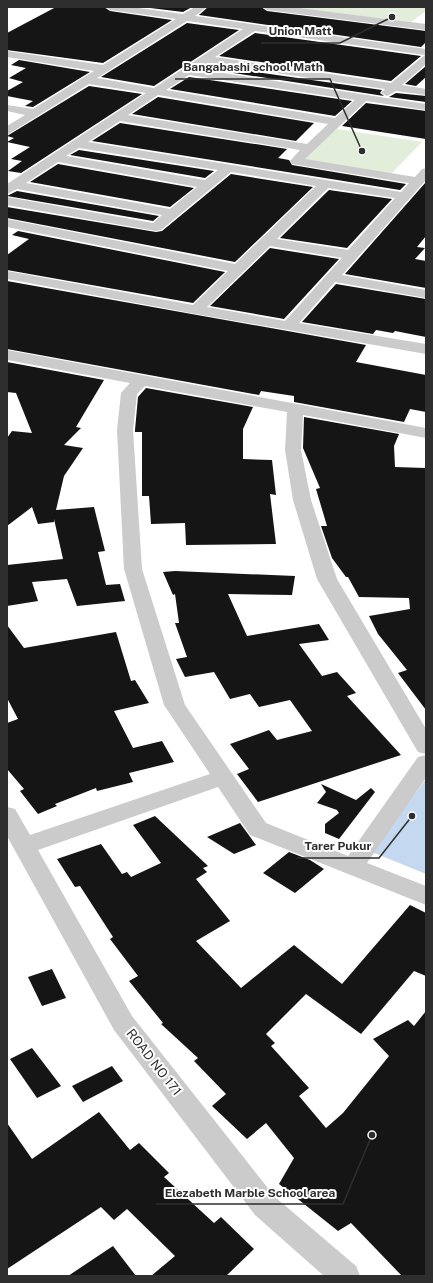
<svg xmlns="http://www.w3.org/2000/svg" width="433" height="1283" font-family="'Public Sans',sans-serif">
<rect width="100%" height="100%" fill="#fff"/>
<!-- green -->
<path fill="#e2edda" d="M285,7H426V11L411,22Z
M337,129L422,142L390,175L302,160Z"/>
<!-- water -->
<path fill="#c4d9ef" d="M426,779V874L372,852Z"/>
<!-- building -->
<path fill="#151515" d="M56,7H104L110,11L172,20L103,63L7,50V33Z
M142,7H192L183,12Z
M208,7H261L267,11L426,31V42L421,47L199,15Z
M187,23L239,30L154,86L101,77Z
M255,33L421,56L391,81L219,56Z
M19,60L90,72L33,107L25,106L33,101L7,96V91L23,82L9,78L26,68L11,65Z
M207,65L382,90L380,93L384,96L201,68Z
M426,66V77L416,86L405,84Z
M189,77L352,101L335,116L170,89Z
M89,86L142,94L21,173L8,171L22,161L11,159L30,147L7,142L14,138L7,136Z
M396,93L426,96V102L389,97Z
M158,97L314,123L296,141L132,114Z
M366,103L426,111V139L342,126Z
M120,123L287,149L278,158L289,160L292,165L406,184L400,190L92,141Z
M79,150L214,171L205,178L70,155Z
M58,164L194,188L170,207L30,182Z
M231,174L313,187L235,262L7,218V207L156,232L162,231Z
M426,182V236L417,247L425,248L415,259L426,261V288L345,274Z
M329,190L392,199L347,248L280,238Z
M17,191L159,216L153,221L7,196Z
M18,231L225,272L193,303L7,270V255L29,239L12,235Z
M270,248L339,259L284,319L210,306Z
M7,281L366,345L356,362L426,375V412L410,409L404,422L294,402V396L261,391L259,395L7,349Z
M336,284L426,299V337L395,331L393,333L376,330L373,334L302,322Z
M7,362L104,380L76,427L81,428L64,445L83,448L64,476L56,510L94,507L105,551L98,552L106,585L120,584L125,601L77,606L67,579L32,582L38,601L7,606V565L63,559L54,519V522L38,524L32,507L7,526V438L12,431L32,433L16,393L7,392Z
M146,388L253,407L243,429V459L272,460L276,495L270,494L276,544L186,545L185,523L151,524L149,496H142V432H135V430L138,397Z
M304,417L399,434L394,446L395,467L426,468V710L398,673L407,670L378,634L369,616L410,609L409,598L359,597L348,577H346L332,558L321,526H327L316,489L320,488L303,448Z
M175,571L295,576L292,595L228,594L247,636L319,624L329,640L299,644L322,676L337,672L356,693L347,696L401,755L258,802L237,774L249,769L230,744L269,730L277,740L312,731L290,700L259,707L250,694L230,699L214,672L185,677L176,659L187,657L175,623H179L175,594L173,595L163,572Z
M7,625L24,648L116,632L131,681L135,680L149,703L114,711L133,748L162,741L174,762L129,773L133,782L97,791L96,788L55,804L57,806L38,814L20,791L24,789L7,769V723L18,719L7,698Z
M321,784L356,800L371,788L375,792L339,839L325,833V824L339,813L337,810L317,803L326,792Z
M155,816L208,866L203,868L207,872L196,879L230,921L196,941L241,988L294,945L342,984L410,905L426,913V976L414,971L361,1034L306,994L266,1034L275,1043L271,1046L309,1088L299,1096L326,1128L343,1113L389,1056L373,1039L408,1020L414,1026L426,1011V1276H402L351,1223L338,1231L279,1184L294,1158L266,1123L247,1139L212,1106L226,1094L194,1061L198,1058L161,1024L163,1023L129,981L138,976L110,939L113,937L80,886L75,887L57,859L101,844L122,874L127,872L131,877L161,863L133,825Z
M240,823L256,845L234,854L207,837Z
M289,852L310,860L324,869L295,893L263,873Z
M52,969L66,998L42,1006L28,977Z
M32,1048L61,1086L37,1098L10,1059Z
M112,1066L123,1081L83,1102L72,1086Z
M99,1112L130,1150L139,1143L169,1173L164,1177L214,1223L221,1217L254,1249L226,1276H151L175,1256L127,1209L114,1220L101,1207L7,1269V1123L32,1159Z
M113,1246L136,1276H68Z"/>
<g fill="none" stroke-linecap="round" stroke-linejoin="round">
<!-- minor -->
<path fill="#cbcbcb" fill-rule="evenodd" d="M105,7H131L183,14L195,7H207L195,16L426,49V64L402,85L426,89V95L396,91L387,96L381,93L385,89L207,63L197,69L426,104V110L366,101L305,159L415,177L422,169L426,168V180L342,275L426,290V298L335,282L299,323L426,344V354L196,314L7,279V271L193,305L228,271L7,227V219L235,264L316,186L231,172L161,230L156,231L7,205V197L153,223L162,215L17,189L7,194V184L146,93L89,84L7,135V126L25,115L7,111V105L33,109L94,71L7,57V51L103,65L176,19L110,10ZM187,21L243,29L154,88L97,78ZM255,31L425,55L391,83L215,57ZM189,75L355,100L335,118L166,90ZM158,95L328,124L307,144L128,115ZM120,121L300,150L290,161L292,164L409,183L401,192L88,142ZM79,148L218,170L205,180L66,156ZM58,162L197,187L170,209L26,183ZM328,188L395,198L348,250L277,239ZM270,246L342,258L285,321L207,307Z
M262,7H291L426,24V30L267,10Z
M7,350L426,428V438L303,415L301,450L311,500L337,579L426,729V754L418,752L415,747L317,579L293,500L285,450L287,412L145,386L137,394L133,430L142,569L185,705L266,823L348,856L418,757L426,755V778L367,863L426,886V905L250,835L218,787L38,850L132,1016L275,1197L356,1266L360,1276H324L255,1215L114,1030L7,836V807L15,809L30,835L210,774L164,705L124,569L117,430L121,393L130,383L7,360Z"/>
</g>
<g text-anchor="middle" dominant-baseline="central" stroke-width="4" stroke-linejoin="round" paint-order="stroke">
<!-- near-street labels -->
<g font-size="13" fill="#2e2e2e" stroke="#fff">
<text transform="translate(154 1062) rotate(52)">ROAD NO 171</text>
</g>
</g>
<!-- callouts -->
<path fill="none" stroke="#2e2e2e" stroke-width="1.5" d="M392 17L340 43H261M362 151L330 79H175M412 816L379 858H297M372 1135L343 1204H156"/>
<g fill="#2e2e2e" stroke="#fff" stroke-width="1.5">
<circle cx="392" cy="17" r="4"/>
<circle cx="362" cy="151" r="4"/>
<circle cx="412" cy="816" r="4"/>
<circle cx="372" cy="1135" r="4"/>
</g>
<g font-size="12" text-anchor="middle" font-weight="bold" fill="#2e2e2e" stroke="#fff" stroke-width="4" stroke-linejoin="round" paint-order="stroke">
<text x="300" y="35">Union Matt</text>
<text x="253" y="71">Bangabashi school Math</text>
<text x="338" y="850">Tarer Pukur</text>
<text x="250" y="1197">Elezabeth Marble School area</text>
</g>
<!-- border -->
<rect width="433" height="1283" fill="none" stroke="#2e2e2e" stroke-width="16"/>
</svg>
